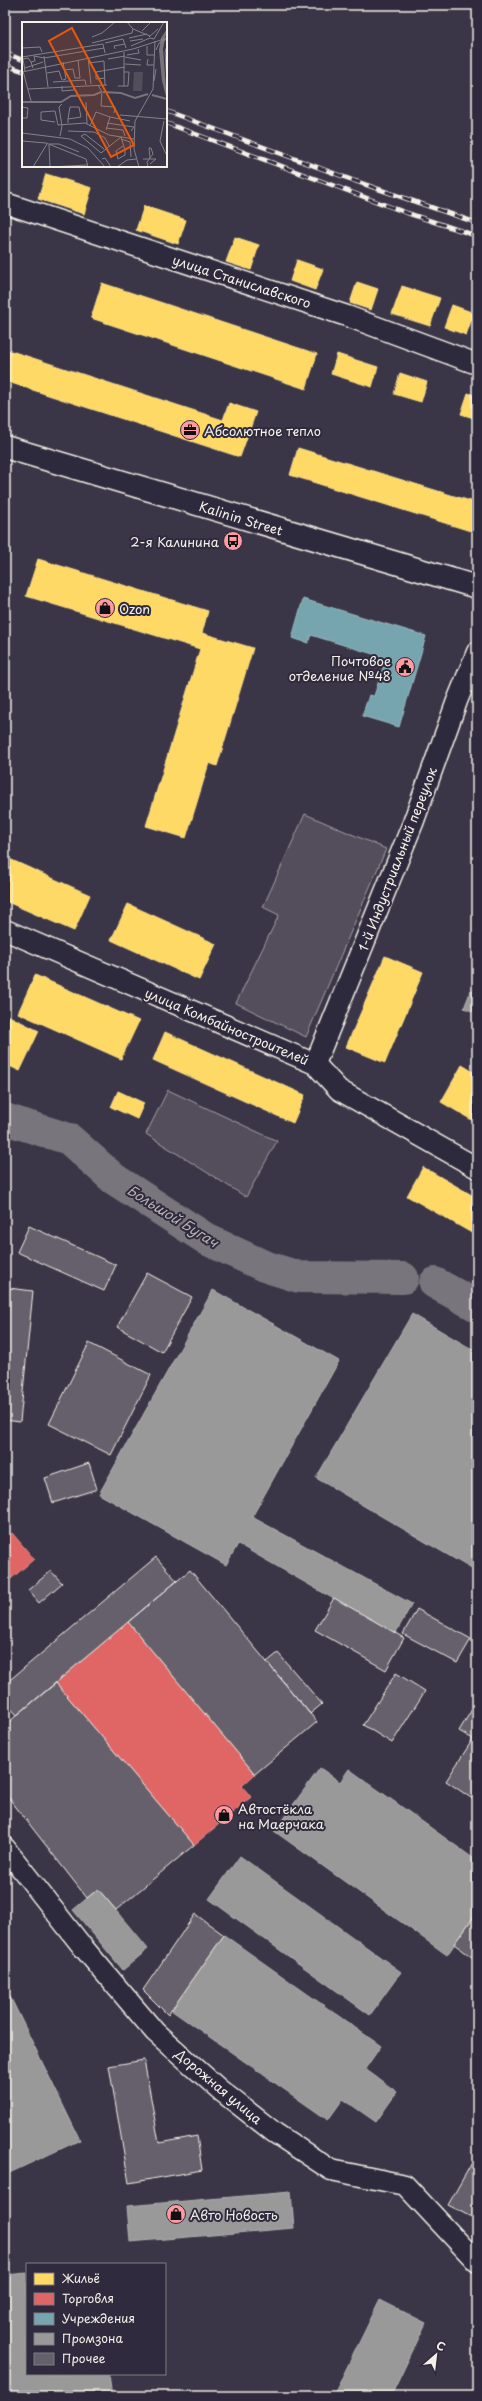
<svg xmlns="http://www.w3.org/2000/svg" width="482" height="2401" font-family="'Playpen Sans',sans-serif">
<rect width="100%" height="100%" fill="#3b3647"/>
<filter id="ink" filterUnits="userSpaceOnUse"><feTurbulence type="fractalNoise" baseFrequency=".025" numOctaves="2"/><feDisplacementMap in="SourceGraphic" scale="8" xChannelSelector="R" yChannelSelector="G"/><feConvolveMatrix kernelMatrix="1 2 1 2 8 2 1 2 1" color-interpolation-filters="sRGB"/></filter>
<g filter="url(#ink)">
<!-- green -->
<path fill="#534e5c" stroke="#a4a0a2" d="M305,814L386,849L306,1037L236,1003L279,915L263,907Z
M168,1090L277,1141L246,1197L146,1134Z"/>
<!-- homes -->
<path fill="#ffd966" stroke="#fce08d" d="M46,174L92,188L84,214L38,199Z
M144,206L186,220L178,244L136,230Z
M235,237L259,245L251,270L226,262Z
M297,260L323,269L315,290L290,281Z
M357,282L378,289L371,310L350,303Z
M102,283L317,354L306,389L91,318Z
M402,286L440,298L430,326L392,314Z
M452,305L474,313L466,335L444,327Z
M5,349L223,420L229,403L256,412L240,457L5,381Z
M337,354L378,367L372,387L331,374Z
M400,373L427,382L421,402L394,394Z
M468,393L477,396V419L461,414Z
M298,448L477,503V533L290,475Z
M38,559L208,611L202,633L253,648L217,766L209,763L186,838L146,826L200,649L26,596Z
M5,857L90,895L74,931L5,901Z
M128,904L216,944L199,980L111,940Z
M385,956L423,972L385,1063L346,1047Z
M35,975L139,1021L121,1059L18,1013Z
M5,1014L39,1031L20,1071L5,1064Z
M165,1032L305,1095L293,1123L153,1060Z
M462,1065L477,1074V1123L441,1102Z
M118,1091L144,1103L137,1119L111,1107Z
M423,1167L477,1198V1236L407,1196Z"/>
<!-- shops -->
<path fill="#e06666" stroke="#e6908d" d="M12,1533L34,1559L5,1584V1539Z
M128,1622L255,1774L242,1786L251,1797L194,1845L56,1683Z"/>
<!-- public -->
<path fill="#76a5af" stroke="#9cbcc0" d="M303,599L426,636L399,727L362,716L369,695L374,696L386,658L311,635L308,643L292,638Z"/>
<!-- industry -->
<path fill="#999" stroke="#b4b3b1" d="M471,990L477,992V1013L464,1008Z
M213,1290L339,1361L252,1517L412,1604L395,1634L238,1544L226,1565L99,1494Z
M412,1314L477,1352V1572L316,1478Z
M320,1768L340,1782L349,1769L477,1861V1912L447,1955L274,1831Z
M240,1856L401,1972L370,2015L209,1899Z
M98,1889L148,1949L123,1970L73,1910Z
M224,1935L381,2046L365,2069L397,2092L376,2122L343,2099L328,2120L171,2010Z
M5,1986L80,2140L5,2175Z
M291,2192L294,2228L130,2242L127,2206Z
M27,2273V2374H109L112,2396H12L5,2328V2275Z
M380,2300L426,2323L391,2396H333Z"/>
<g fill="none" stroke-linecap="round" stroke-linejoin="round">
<!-- river -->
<path stroke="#78747b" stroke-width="32" d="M5,1119L69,1139L114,1179L208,1240L264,1266L299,1277L403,1278
M435,1283L477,1306"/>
</g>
<!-- building -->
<path fill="#65616c" stroke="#f4f1e8" d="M29,1226L116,1265L104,1291L17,1252Z
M147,1273L192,1297L162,1352L117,1327Z
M9,1288L33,1291L20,1422L5,1420V1330Z
M89,1343L151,1375L111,1455L49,1424Z
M89,1463L97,1489L53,1503L45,1478Z
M156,1557L177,1581L17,1715L5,1702V1684Z
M190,1570L317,1722L255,1774L128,1622Z
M51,1571L62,1583L39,1603L28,1590Z
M334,1598L404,1638L386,1670L315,1630Z
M417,1609L471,1639L457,1663L403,1634Z
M278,1653L322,1704L310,1714L267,1662Z
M396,1673L425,1691L392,1743L363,1725Z
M56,1683L194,1845L116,1910L98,1889L87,1898L5,1793V1725Z
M477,1701V1802L446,1781L473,1739L459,1731Z
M477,1912V1958L476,1960L454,1944Z
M195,1914L224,1935L168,2015L143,1990Z
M144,2060L159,2143L197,2136L202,2170L129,2183L109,2066Z
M477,2154V2220L448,2205Z"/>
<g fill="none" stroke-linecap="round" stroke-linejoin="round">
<!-- street casing -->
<g stroke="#f4f1e8" stroke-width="23">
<path id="street" d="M5,203L347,316L477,364
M5,930L315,1064L339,1090L477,1168
M315,1064L413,823L457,701L477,652
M5,1848L82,1946L155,2032L220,2090L275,2133L331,2170L405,2185L477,2262"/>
</g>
<!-- primary casing -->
<g stroke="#f4f1e8" stroke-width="25">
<path id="primary" d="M5,447L477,587"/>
</g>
<!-- street -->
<use href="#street" stroke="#2f2a3d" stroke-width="20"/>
<!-- primary -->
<use href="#primary" stroke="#2f2a3d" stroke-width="22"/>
<!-- rail casing -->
<g stroke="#f4f1e8" stroke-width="4.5">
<path id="rail" d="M5,53L23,60
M5,65L23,71
M166,111L355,181L477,223
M166,123L407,213L477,236"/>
</g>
<!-- rail -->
<use href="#rail" stroke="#2f2a3d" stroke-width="3" stroke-dasharray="9" stroke-linecap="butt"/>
</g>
</g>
<!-- icons -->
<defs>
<g id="office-disc" transform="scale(1)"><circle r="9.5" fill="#ff9aa2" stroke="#2f2a3d"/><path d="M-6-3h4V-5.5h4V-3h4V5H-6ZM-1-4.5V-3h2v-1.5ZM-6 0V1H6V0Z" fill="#111"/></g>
<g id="bus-disc" transform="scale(1)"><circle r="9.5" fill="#ff9aa2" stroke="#2f2a3d"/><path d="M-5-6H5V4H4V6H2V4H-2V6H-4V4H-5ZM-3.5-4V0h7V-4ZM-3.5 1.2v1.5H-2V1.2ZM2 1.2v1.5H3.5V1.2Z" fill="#111"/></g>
<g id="shop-disc" transform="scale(1)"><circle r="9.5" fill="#ff9aa2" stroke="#2f2a3d"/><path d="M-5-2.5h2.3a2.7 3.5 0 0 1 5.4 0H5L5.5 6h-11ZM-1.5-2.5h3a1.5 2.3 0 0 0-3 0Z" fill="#111"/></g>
<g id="civic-disc" transform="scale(1)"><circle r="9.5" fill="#ff9aa2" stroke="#2f2a3d"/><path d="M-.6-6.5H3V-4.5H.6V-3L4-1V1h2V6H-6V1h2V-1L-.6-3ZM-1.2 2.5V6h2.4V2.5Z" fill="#111"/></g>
</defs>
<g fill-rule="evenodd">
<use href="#office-disc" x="190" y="430"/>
<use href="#bus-disc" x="233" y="541"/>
<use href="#shop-disc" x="105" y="608"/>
<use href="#civic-disc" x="405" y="667"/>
<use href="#shop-disc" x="224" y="1815"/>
<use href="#shop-disc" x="176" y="2214"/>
</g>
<g text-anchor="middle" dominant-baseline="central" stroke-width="4" stroke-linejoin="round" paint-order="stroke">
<!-- street labels -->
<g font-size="13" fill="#f4f1e8" stroke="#2f2a3d">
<text transform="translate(242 281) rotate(18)">улица Станиславского</text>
<text transform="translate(241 518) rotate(17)">Kalinin Street</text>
<text transform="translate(397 859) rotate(-69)">1-й Индустриальный переулок</text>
<text transform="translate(227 1026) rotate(23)">улица Комбайностроителей</text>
<text transform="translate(219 2086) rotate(40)">Дорожная улица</text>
</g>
<!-- poi labels -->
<g font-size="13" fill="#f4f1e8" stroke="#2f2a3d" text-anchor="start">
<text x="204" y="430">Абсолютное тепло</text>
<text x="219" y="541" text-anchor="end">2-я Калинина</text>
<text x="119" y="608">Ozon</text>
<text x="391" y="660" text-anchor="end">Почтовое<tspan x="391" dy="15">отделение №48</tspan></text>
<text x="238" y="1808">Автостёкла<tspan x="238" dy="15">на Маерчака</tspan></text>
<text x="190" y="2214">Авто Новость</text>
</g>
<!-- water labels -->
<g font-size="14" font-style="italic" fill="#b6b2b2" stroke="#2f2a3d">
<text transform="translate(173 1216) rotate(32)">Большой Бугач</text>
</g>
</g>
<!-- overview -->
<g transform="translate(22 22)">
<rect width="145" height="145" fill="#3b3647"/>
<path d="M112,50H121L120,69H111Z" fill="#534e5c"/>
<path d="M145,7L141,27L145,78L140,59L137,28L139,16Z" fill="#78747b"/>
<path fill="none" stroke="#78747b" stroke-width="2" d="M81,70L99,71L113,76L126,72M130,73L145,77M0,80H39L49,74L72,73L79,70"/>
<path fill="none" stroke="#858187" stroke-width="1" d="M105,0L111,7L128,14M120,9L129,0M70,15L80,11L93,0M127,15L136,7M107,16L125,12M132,17L142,0M108,19L121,17M70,21L110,11L111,7M83,21L101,17L104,26M109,24L128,16L132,17M125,24V33H132M145,24L143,30L145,62M0,26L18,25L20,30M93,27L92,24L103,22M134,28L137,21L145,17M102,30V64M105,33L117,31L116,27M22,34L26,65M0,35L81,22L83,31M66,35L69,62M103,35L119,38M86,37L103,34M126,37L125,43H132M41,40L44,57L41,58M67,41L82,39L83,63M103,42L119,43M3,46L21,40M11,46L9,40L13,39L12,34L22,36L82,26M42,48L51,47L53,56H58L56,38M1,49L9,79M3,49L1,37L6,36L9,40M0,50L111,27L145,16M25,51L37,49L40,58M83,56L74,57V50L103,45M132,59L134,47M31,60L63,58L64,63M76,63L80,70L79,84L93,85L92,91M40,64V69L52,68V64M96,64H106L107,50H102M6,67L85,63M64,80L65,102M0,85L6,86L5,96H0M98,93L145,97M46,97L48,85H57L59,95L46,97V101M142,99L138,119L144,132M33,100L19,98V90L33,89L36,103L63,101L87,113L112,117M85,101L112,105L109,109M68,104L74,90L88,95M84,106L101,108L103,114M84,108L88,95L108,99M46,109L72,110L83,116L87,124M0,111L48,117L66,126L83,145M38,114L40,104L37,85L40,82M99,117L108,120L109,135M0,119L24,121L64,137L66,145M27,122H37L57,130M27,123L28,145M82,127L63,112L59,114L79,131L99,115L103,128V133L96,137L94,129L101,124M128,136L127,126H129M80,137L83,136L89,145M121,137H134L128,142M11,145L25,122M28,145L65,143M95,145L105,138L114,137M117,145L112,127L113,99L131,67L133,19M126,145L125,140L131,132L129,126"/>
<path fill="#e8590c" fill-opacity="0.15" stroke="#e8590c" stroke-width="2" d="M50,6L112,123L89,135L27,19Z"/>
<rect width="145" height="145" fill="none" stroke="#f4f1e8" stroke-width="2"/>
</g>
<!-- margin -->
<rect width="482" height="2401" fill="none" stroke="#2f2a3d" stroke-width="20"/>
<rect x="10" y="10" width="462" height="2381" fill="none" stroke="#f4f1e8" stroke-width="1.5" filter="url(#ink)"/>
<!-- legend -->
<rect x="26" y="2263" width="140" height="112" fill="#2f2a3d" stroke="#7e7a81"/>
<rect x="34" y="2273" width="20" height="12" fill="#ffd966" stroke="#7e7a81"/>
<text x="62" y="2283" font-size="12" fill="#f4f1e8">Жильё</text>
<rect x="34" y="2293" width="20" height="12" fill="#e06666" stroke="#7e7a81"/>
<text x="62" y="2303" font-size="12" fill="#f4f1e8">Торговля</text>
<rect x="34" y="2313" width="20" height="12" fill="#76a5af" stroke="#7e7a81"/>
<text x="62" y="2323" font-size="12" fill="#f4f1e8">Учреждения</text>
<rect x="34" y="2333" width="20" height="12" fill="#999999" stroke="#7e7a81"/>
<text x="62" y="2343" font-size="12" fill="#f4f1e8">Промзона</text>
<rect x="34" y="2353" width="20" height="12" fill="#65616c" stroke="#7e7a81"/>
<text x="62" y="2363" font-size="12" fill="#f4f1e8">Прочее</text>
<!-- north arrow -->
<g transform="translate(436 2355) rotate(28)" stroke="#2f2a3d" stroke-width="3" paint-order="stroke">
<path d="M0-3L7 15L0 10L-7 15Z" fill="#f4f1e8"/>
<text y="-6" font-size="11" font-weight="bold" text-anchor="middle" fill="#f4f1e8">С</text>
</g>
</svg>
